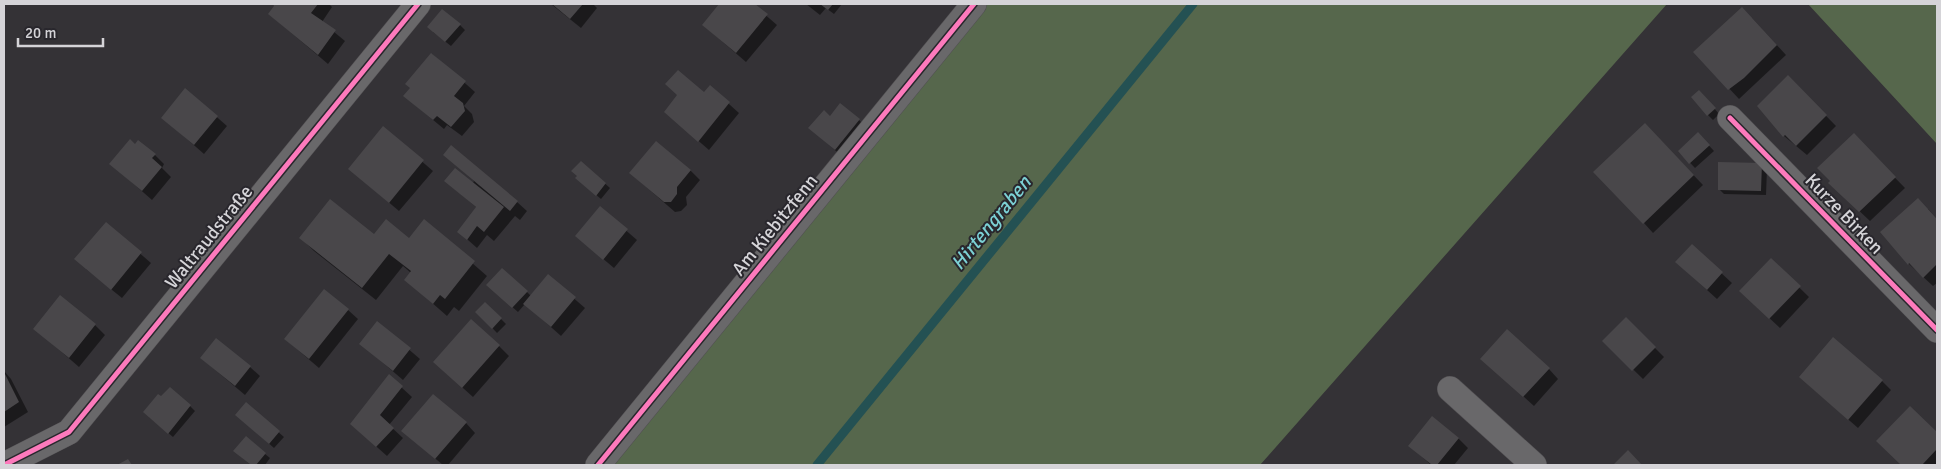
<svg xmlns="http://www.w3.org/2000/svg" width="1941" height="469" font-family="Signika,sans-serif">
<rect width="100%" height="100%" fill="#343236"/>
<!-- forest -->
<path fill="#56674c" d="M984,4H1667L1260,465H607Z
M1808,4H1937V144Z"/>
<!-- shadow -->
<path fill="#0007" d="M275,4H329L332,7L322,22L345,41L328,64L269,14L276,6Z
M551,4H593L597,8L581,28Z
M720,4H753L777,25L746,62L703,25Z
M806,4H842L834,14L826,8L820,15Z
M1752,18L1786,55L1739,99L1695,52Z
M460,25L465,30L451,46L433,32Z
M432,54L475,92L464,106L472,114L474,122L462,136L447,125L444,129L415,105L411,88Z
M1788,77L1836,126L1807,155L1784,136L1759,106Z
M710,87L739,113L709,150L665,112L704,93Z
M186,90L227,126L204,154L163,118Z
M1704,96L1719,114L1713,120L1708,115Z
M830,117L859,120L869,130L845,159L810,128Z
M383,128L433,171L399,211L360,178Z
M1654,134L1703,185L1653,233L1644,223Z
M1703,139L1714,151L1695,168L1679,151Z
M135,145L155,155L164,164L162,168L171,177L152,200L111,164Z
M1863,145L1905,188L1870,221L1839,192Z
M445,155L517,202L527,211L520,220L515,216L494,241L487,235L477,248L459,232L477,208L446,181L473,183L474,181Z
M581,162L610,188L601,199L582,183Z
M1762,164L1767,169L1766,195L1724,194L1719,189Z
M690,170L700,180L686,197L687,205L681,211L675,212L630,173Z
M600,208L637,240L614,268L576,236Z
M1928,209L1937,219V283L1933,286L1909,264L1882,232Z
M424,221L487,276L459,311L454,307L447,316L406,280L411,273L403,266L376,300L314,251L301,238L374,236L409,239Z
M106,224L151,263L122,298L86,269Z
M1692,246L1732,283L1717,299L1687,272Z
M1771,260L1809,297L1780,328L1751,301Z
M548,276L585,308L561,336L525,304L518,312L493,290L527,292L531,296Z
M485,303L506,324L497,333L477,312Z
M348,310L358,319L319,368L285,339Z
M1626,319L1664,357L1643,379L1604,341Z
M378,323L420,359L403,380L361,344Z
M95,325L105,335L79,367L35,329Z
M499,346L509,356L473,397L444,371Z
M201,358L250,367L260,376L245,395Z
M1492,368L1549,369L1558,379L1534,406Z
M4,371L11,379L28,412L4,427Z
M389,376L412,397L389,425L403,438L387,456L351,424Z
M1882,381L1891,390L1858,428L1810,386Z
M246,404L284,437L274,448L242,420Z
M190,406L195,411L173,437L149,417Z
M1910,408L1937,434V465H1902L1878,441Z
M466,423L475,433L448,465H443L413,440Z
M1458,438L1468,448L1454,465H1431L1410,446Z
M265,454L270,458L265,465H251L240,456Z"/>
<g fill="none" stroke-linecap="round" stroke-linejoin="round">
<!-- stream -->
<path stroke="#245153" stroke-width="9" d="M817,465L1193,4"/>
</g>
<!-- building -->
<path fill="#49474a" d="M273,4H318L311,13L336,30L318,55L268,14L274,6Z
M552,4H583L570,19Z
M719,4H755L768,14L736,53L702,25Z
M820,4H833L828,10Z
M1742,7L1777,45L1744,78L1728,90L1693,52Z
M442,9L461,24L445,42L427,27Z
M431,53L466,81L454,96L463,103L465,111L451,127L437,116L433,120L403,96L410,88L405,84Z
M678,70L704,92L710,85L730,102L698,142L664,112L677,95L665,84Z
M1788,75L1827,115L1796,146L1785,135L1783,137L1757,106Z
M185,88L218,116L194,145L161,118Z
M1699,90L1716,108L1707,116L1691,97Z
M840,103L860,119L835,150L808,128L824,110L830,116Z
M1645,123L1694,175L1643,224L1593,172Z
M383,126L424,160L389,203L348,169Z
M1698,132L1710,145L1689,164L1678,151Z
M1854,133L1896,177L1859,212L1828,183L1830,181L1817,168Z
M130,139L135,144L138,140L156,154L152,158L162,167L142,191L109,164Z
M656,141L691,170L677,187V194L671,202H664L629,173Z
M451,145L518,201L510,211L443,155Z
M581,161L606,183L596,196L575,178L577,176L571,171Z
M1718,162L1762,163L1761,191L1718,190Z
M455,168L504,207L484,232L477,226L467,240L457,232L476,207L444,181Z
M1918,198L1937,219V264L1923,278L1909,263L1908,265L1880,232Z
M330,199L374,234L386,219L409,238L424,219L475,261L445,299L440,295L433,304L404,280L411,271L389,254L362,288L299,238Z
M600,206L628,229L603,260L575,236Z
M106,222L142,252L111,290L74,259Z
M1692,244L1723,272L1707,290L1675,262Z
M1771,258L1801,286L1769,319L1739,291Z
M502,268L528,291L512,308L486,285Z
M548,274L576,297L551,327L523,304Z
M324,289L349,309L309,359L284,339Z
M60,295L96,324L69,358L33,329Z
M485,302L502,318L492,329L475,312Z
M1626,317L1656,347L1632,371L1602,341Z
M471,319L500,345L462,388L433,362Z
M377,321L411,348L393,371L359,344Z
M1507,329L1550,368L1523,397L1480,359Z
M1833,337L1883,380L1848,420L1799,377Z
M216,338L251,366L235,386L200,358Z
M4,372L19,402L4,412Z
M389,374L403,386L380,415L394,428L376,447L350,424Z
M170,387L191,405L168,434L143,412L158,394L161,396Z
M433,394L467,422L435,459L401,431Z
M246,402L280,431L269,444L235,415Z
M1910,406L1937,432V449L1922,465H1901L1876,441Z
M1432,416L1459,438L1437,465H1432L1408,446Z
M246,436L266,453L256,465H251L233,451Z
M1628,450L1642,465H1613Z
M128,459L132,465H117Z"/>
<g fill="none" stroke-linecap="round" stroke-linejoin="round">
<!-- street casing -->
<g stroke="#514f52" stroke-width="26">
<path id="street" d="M1730,118L1937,330
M1450,389L1534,465
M4,465L69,432L418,4
M598,465L974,4"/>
</g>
<!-- street -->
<use href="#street" stroke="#69686a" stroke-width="25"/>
<!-- cycleway casing -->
<g stroke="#29272d" stroke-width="8">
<path id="cycleway" d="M1730,118L1937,330
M4,465L69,432L418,4
M598,465L974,4"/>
</g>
<!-- cycleway -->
<use href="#cycleway" stroke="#fd7abc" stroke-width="5"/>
</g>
<g text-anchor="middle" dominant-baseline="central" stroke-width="4" stroke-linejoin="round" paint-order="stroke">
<!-- street labels -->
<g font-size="19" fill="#d5d4d8" stroke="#29272d">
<text transform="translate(1844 214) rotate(46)">Kurze Birken</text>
<text transform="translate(775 225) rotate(-51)">Am Kiebitzfenn</text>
<text transform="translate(209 237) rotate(-51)">Waltraudstraße</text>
</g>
<!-- water labels -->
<g font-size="20" font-style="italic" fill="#7cd1d5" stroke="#29272d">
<text transform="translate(991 223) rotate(-51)">Hirtengraben</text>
</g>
</g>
<!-- border -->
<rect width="1941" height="469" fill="none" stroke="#d5d4d8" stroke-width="10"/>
<!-- scale -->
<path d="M18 38v8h85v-8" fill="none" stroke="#d5d4d8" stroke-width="2.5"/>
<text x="25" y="38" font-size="15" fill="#d5d4d8" stroke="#29272d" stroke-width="4" paint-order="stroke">20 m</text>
</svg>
